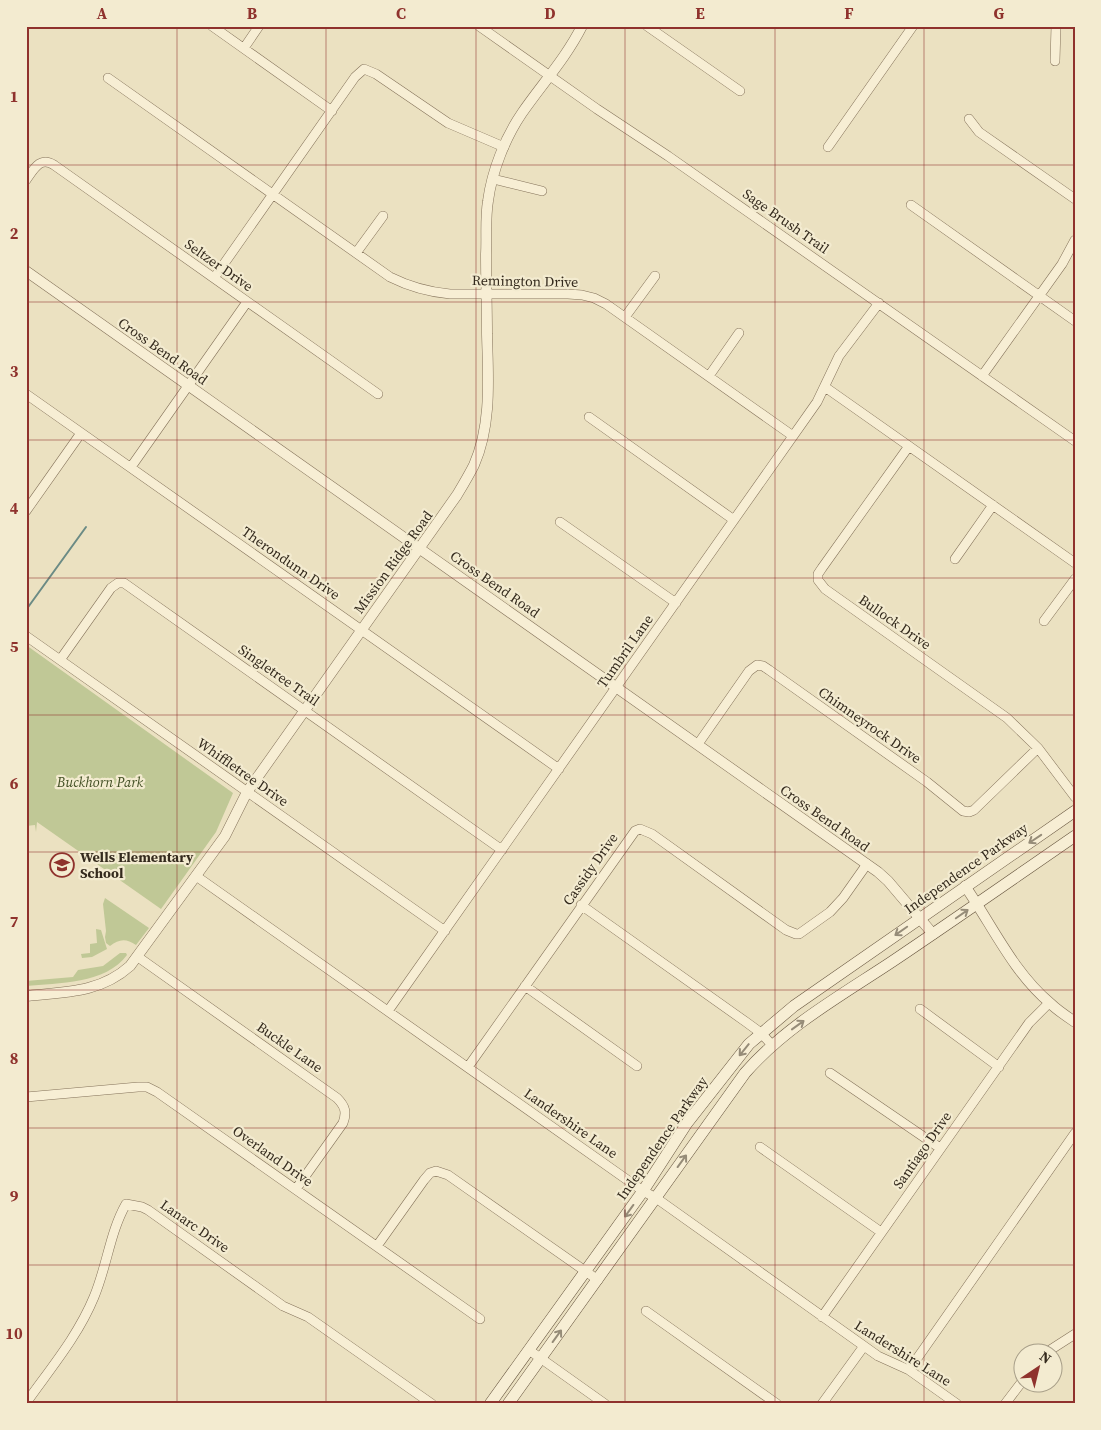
<svg xmlns="http://www.w3.org/2000/svg" width="1101" height="1430" font-family="'Source Serif 4',serif">
<rect width="100%" height="100%" fill="#ebe1c1"/>
<!-- green -->
<path fill="#c0c896" d="M26,645L233,793L216,832L161,909L37,822L36,832L35,825L26,826Z
M105,898L149,928L136,945C126,938 119,939 110,946L106,943L105,937L106,931L103,904Z
M96,929L101,930L107,949L92,957L82,958L81,954L90,953V944L97,943Z
M120,953H126L127,955C106,984 58,983 26,986V981L73,977L78,970L103,966Z"/>
<g fill="none" stroke-linecap="round" stroke-linejoin="round">
<!-- stream -->
<path stroke="#6b8b85" stroke-width="2" d="M26,610L86,527"/>
<!-- minor casing -->
<g stroke="#84725a" stroke-width="10">
<path id="minor" d="M212,26L332,111
M479,26L597,109L668,156L1075,441
M647,26L740,91
M244,48L259,26
M1055,61L1056,26
M108,78L390,277C410,287 428,292 450,294H568L582,295L594,298L606,304L793,436
M969,119L979,132L1075,199
M828,147L913,26
M493,179L542,191
M26,180C34,169 40,156 54,165L378,394
M911,205L1075,321
M356,253L383,216
M214,278L355,77L364,69L376,74L448,123L504,147
M625,317L655,276
M709,376L739,333
M982,376L1062,264L1075,240
M825,387L1075,563
M26,394L559,769
M589,417L734,520
M909,446L822,568L818,574V580L825,589L1007,718L1038,748L1075,797
M131,467L247,302
M26,511L81,433
M560,522L676,603
M955,559L993,505
M1044,621L1075,579
M26,636L445,931
M60,660L111,588L118,583H124L502,850
M698,744L749,671L757,665L763,666L769,670L927,782L963,811L969,812L974,810L1038,748
M196,876L643,1191L656,1198L878,1356L909,1370L957,1404
M581,905L746,1022L761,1033L772,1045
M138,957L337,1098C345,1106 347,1112 343,1123L296,1189
M525,986L637,1066
M920,1009L999,1067
M388,1011L817,402L839,356L879,303
M468,1067L635,831L640,829L652,834L786,930L796,934H799L830,912L843,898L867,864
M830,1073L940,1148
M26,1097L138,1087H147L157,1092L480,1319
M760,1147L881,1232
M377,1246L424,1180L430,1173L436,1171L448,1175L598,1280
M646,1311L777,1404
M822,1317L1029,1023L1049,1003
M529,1350L605,1404
M1047,1352L1075,1334
M909,1370L1075,1133
M26,1403C50,1369 78,1336 94,1297C107,1266 110,1232 126,1204L142,1207L148,1210L283,1306L308,1317L432,1404
M822,1404L864,1346
M1005,1404L1024,1379"/>
</g>
<!-- tertiary casing -->
<g stroke="#84725a" stroke-width="11">
<path id="tertiary" d="M26,271L878,872L888,881L933,934
M965,886C992,925 1013,972 1050,1003C1057,1010 1066,1016 1075,1022
M26,996C65,992 100,993 130,966L225,836L247,792L457,495C463,485 469,475 474,465C492,424 488,377 487,334C487,307 486,281 486,254C487,237 485,219 488,201C492,171 505,138 522,113C542,84 566,58 582,26"/>
</g>
<!-- secondary casing -->
<g stroke="#65533d" stroke-width="12">
<path id="secondary" d="M490,1404L643,1191L687,1123L749,1044L794,1006L1075,811
M508,1404L745,1073C786,1026 842,995 893,961C954,920 1014,878 1075,836"/>
</g>
<!-- minor -->
<use href="#minor" stroke="#f7eed4" stroke-width="9"/>
<!-- tertiary -->
<use href="#tertiary" stroke="#f7eed4" stroke-width="10"/>
<!-- secondary -->
<use href="#secondary" stroke="#f7eed4" stroke-width="11"/>
</g>
<!-- one-way arrows -->
<defs><path id="oneway-shaft" d="M-6 0H5M1.5-3L5.5 0L1.5 3" fill="none" stroke-width="1.6" stroke-linecap="round" stroke-linejoin="round" transform="scale(1.25)"/></defs>
<g stroke="#968c78">
<use href="#oneway-shaft" transform="translate(1035 839) rotate(146)"/>
<use href="#oneway-shaft" transform="translate(962 914) rotate(-35)"/>
<use href="#oneway-shaft" transform="translate(901 931) rotate(145)"/>
<use href="#oneway-shaft" transform="translate(798 1025) rotate(-36)"/>
<use href="#oneway-shaft" transform="translate(744 1050) rotate(129)"/>
<use href="#oneway-shaft" transform="translate(682 1161) rotate(-54)"/>
<use href="#oneway-shaft" transform="translate(629 1211) rotate(126)"/>
<use href="#oneway-shaft" transform="translate(557 1336) rotate(-54)"/>
</g>
<!-- grid -->
<path fill="none" stroke="#8f322d" stroke-width="1" stroke-opacity="0.55" d="M177,26V1404M326,26V1404M476,26V1404M625,26V1404M775,26V1404M924,26V1404M26,165H1075M26,302H1075M26,440H1075M26,578H1075M26,715H1075M26,852H1075M26,990H1075M26,1128H1075M26,1265H1075"/>
<!-- icons -->
<defs>
<g id="school-ring" transform="scale(1.25)"><circle r="9.5" fill="#f3ebd0" stroke="#8f322d" stroke-width="1.5"/><path d="M0-5L7-2L0 1L-7-2ZM-4 1L0 2.5L4 1V4Q0 6-4 4Z" fill="#8f322d"/></g>
</defs>
<g fill-rule="evenodd">
<use href="#school-ring" x="62" y="865"/>
</g>
<g text-anchor="middle" dominant-baseline="central" stroke-width="4.5" stroke-linejoin="round" paint-order="stroke">
<!-- street labels -->
<g font-size="14" fill="#342a1d" stroke="#f3ebd0">
<text transform="translate(786 221) rotate(35)">Sage Brush Trail</text>
<text transform="translate(219 265) rotate(35)">Seltzer Drive</text>
<text transform="translate(525 281) rotate(1)">Remington Drive</text>
<text transform="translate(163 351) rotate(35)">Cross Bend Road</text>
<text transform="translate(393 562) rotate(-54)">Mission Ridge Road</text>
<text transform="translate(291 563) rotate(35)">Therondunn Drive</text>
<text transform="translate(495 584) rotate(35)">Cross Bend Road</text>
<text transform="translate(895 622) rotate(35)">Bullock Drive</text>
<text transform="translate(625 651) rotate(-55)">Tumbril Lane</text>
<text transform="translate(279 675) rotate(35)">Singletree Trail</text>
<text transform="translate(870 725) rotate(35)">Chimneyrock Drive</text>
<text transform="translate(243 772) rotate(35)">Whiffletree Drive</text>
<text transform="translate(825 818) rotate(35)">Cross Bend Road</text>
<text transform="translate(966 868) rotate(-35)">Independence Parkway</text>
<text transform="translate(590 869) rotate(-55)">Cassidy Drive</text>
<text transform="translate(290 1047) rotate(35)">Buckle Lane</text>
<text transform="translate(571 1123) rotate(35)">Landershire Lane</text>
<text transform="translate(662 1138) rotate(-55)">Independence Parkway</text>
<text transform="translate(922 1150) rotate(-55)">Santiago Drive</text>
<text transform="translate(273 1156) rotate(35)">Overland Drive</text>
<text transform="translate(195 1226) rotate(35)">Lanarc Drive</text>
<text transform="translate(903 1353) rotate(32)">Landershire Lane</text>
</g>
<!-- park labels -->
<g font-size="14" font-style="italic" fill="#435025" stroke="#f3ebd0">
<text x="100" y="782">Buckhorn Park</text>
</g>
<!-- poi labels -->
<g font-size="14" font-weight="bold" fill="#342a1d" stroke="#f3ebd0" text-anchor="start">
<text x="80" y="857">Wells Elementary<tspan x="80" dy="16">School</tspan></text>
</g>
</g>
<!-- border -->
<rect width="1101" height="1430" fill="none" stroke="#f3ebd0" stroke-width="55"/>
<!-- north arrow -->
<g transform="translate(1038 1368) rotate(35)"><circle r="24" fill="#f3ebd0" stroke="#a79e88"/>
<path d="M0-4L9 19L0 12L-9 19Z" fill="#8f322d"/>
<text y="-8" font-size="14" font-weight="bold" text-anchor="middle" fill="#342a1d">N</text>
</g>
<rect x="28" y="28" width="1046" height="1374" fill="none" stroke="#8f322d" stroke-width="2"/>
<g font-size="16" text-anchor="middle" font-weight="bold" fill="#8f322d">
<text x="102" y="19">A</text>
<text x="252" y="19">B</text>
<text x="401" y="19">C</text>
<text x="550" y="19">D</text>
<text x="700" y="19">E</text>
<text x="849" y="19">F</text>
<text x="999" y="19">G</text>
<text x="14" y="102">1</text>
<text x="14" y="239">2</text>
<text x="14" y="377">3</text>
<text x="14" y="514">4</text>
<text x="14" y="652">5</text>
<text x="14" y="789">6</text>
<text x="14" y="927">7</text>
<text x="14" y="1064">8</text>
<text x="14" y="1202">9</text>
<text x="14" y="1339">10</text>
</g>
</svg>
